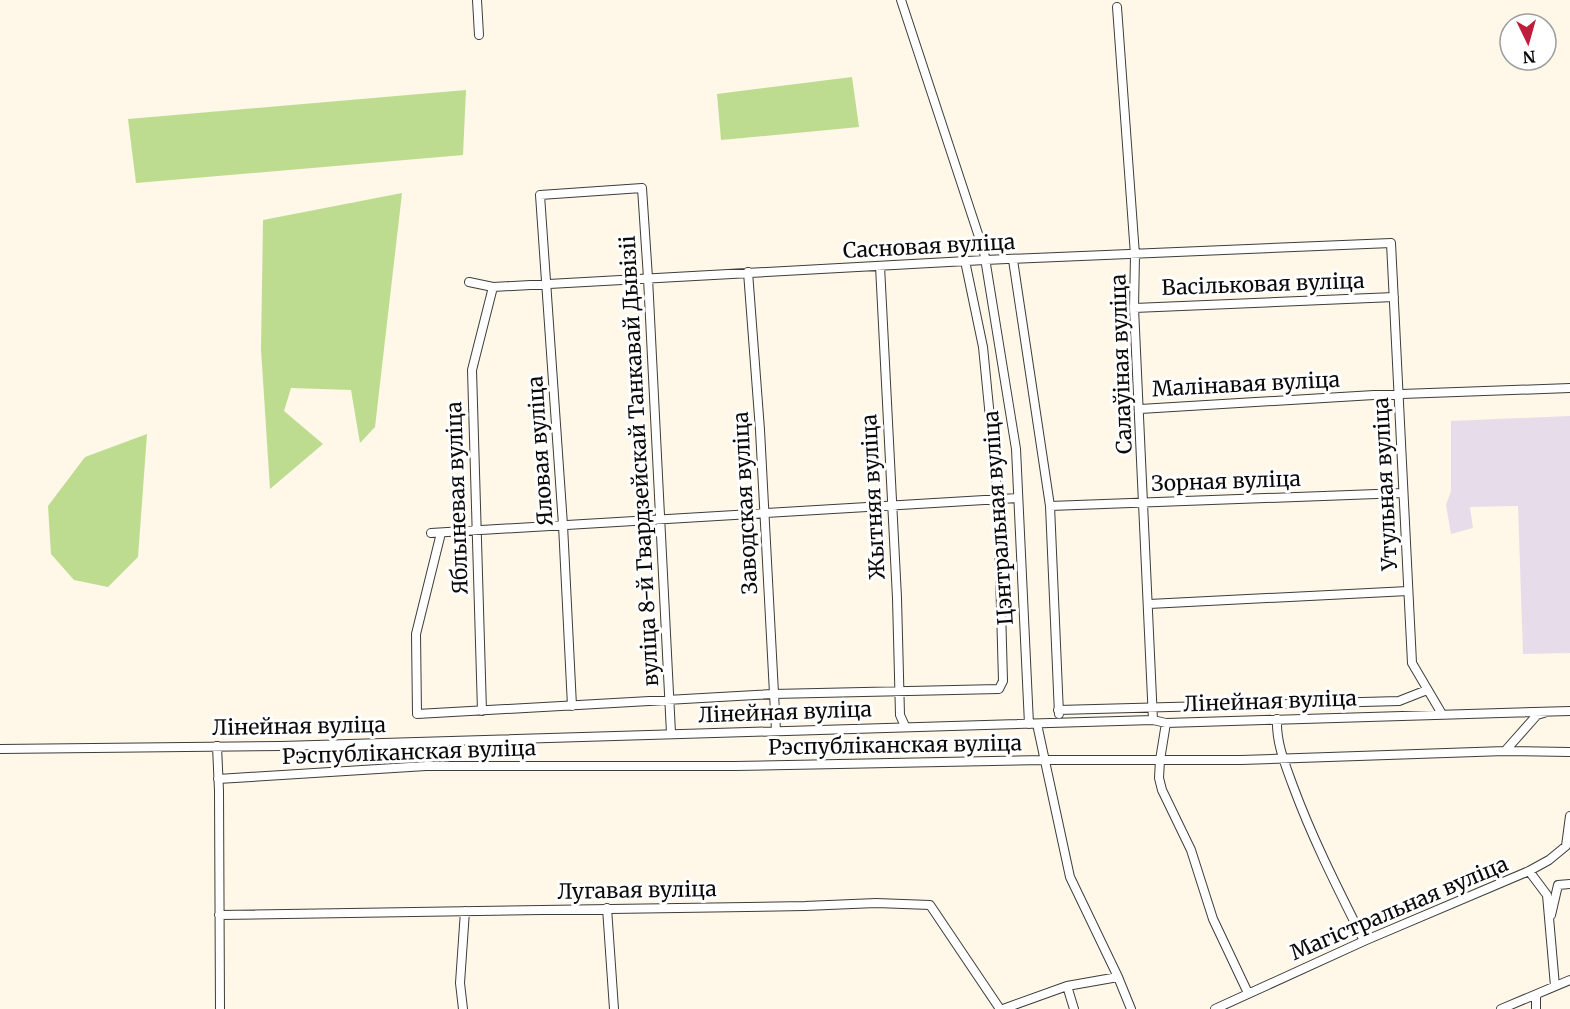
<svg xmlns="http://www.w3.org/2000/svg" width="1570" height="1009" font-family="Merriweather,serif">
<rect width="100%" height="100%" fill="#fff7e8"/>
<!-- industrial -->
<path fill="#e7ddea" d="M1570,416V653L1523,654L1518,506L1470,507L1473,528L1451,534L1446,505L1451,491V421Z"/>
<!-- forest -->
<path fill="#bddc8f" d="M852,77L859,127L721,140L717,94Z
M466,90L463,155L136,183L128,119Z
M402,193L375,427L360,443L351,390L291,388L284,411L323,444L270,489L261,349L263,220Z
M147,434L138,557L108,587L74,580L51,554L48,506L85,457Z"/>
<g fill="none" stroke-linecap="round" stroke-linejoin="round">
<!-- minor casing -->
<g stroke="#3d3d3d" stroke-width="10">
<path id="minor" d="M477,0L479,35
M901,0L984,252L1016,449L1029,724
M1117,7L1135,255L1134,308L1153,720
M1013,260L1050,506L1059,714
M880,266L897,598L900,715L905,726
M748,272L760,430L776,731
M469,282L493,287L985,260L1391,243L1412,663L1442,714
M1134,308L1394,297
M1140,409L1374,395L1570,388
M1050,506L1403,493
M431,533L1018,498
M441,533L416,634L417,714L773,694L999,689L1003,681L998,499L983,347L965,261
M1149,604L1408,591
M572,706L563,525L540,195L642,188L648,278L671,733
M1058,710L1399,701L1427,690
M482,711L472,370L493,287
M1277,719C1276,743 1285,764 1293,786C1313,840 1338,889 1364,941
M1166,723L1160,760L1159,778L1162,790L1191,850L1213,919L1248,993
M1037,724L1070,877L1118,977L1131,1009
M217,746L219,791L220,1009
M0,749L281,746L1153,720L1166,723L1570,711
M1505,751L1570,752
M218,779L426,766H735L1044,760H1241L1505,751L1537,715L1544,713
M1529,871L1547,895L1555,986
M607,908L614,1009
M219,915L805,906L876,903L930,905L1000,1009
M1551,915L1558,885L1570,884
M1067,986L1074,1009
M1536,995V1009
M463,1009L460,983L465,911
M1003,1009L1067,986L1118,977
M1215,1009L1364,941L1529,871L1549,860L1566,846L1570,816
M1501,1009L1570,980"/>
</g>
<!-- minor -->
<use href="#minor" stroke="#fff" stroke-width="8"/>
</g>
<g text-anchor="middle" dominant-baseline="central" stroke-width="6" stroke-linejoin="round" paint-order="stroke">
<!-- street labels -->
<g font-size="21" fill="#0a0a0a" stroke="#fff">
<text transform="translate(929 246) rotate(-3)">Сасновая вуліца</text>
<text transform="translate(1263 284) rotate(-2)">Васільковая вуліца</text>
<text transform="translate(1121 364) rotate(-92)">Салаўіная вуліца</text>
<text transform="translate(1246 384) rotate(-3)">Малінавая вуліца</text>
<text transform="translate(540 451) rotate(-94)">Яловая вуліца</text>
<text transform="translate(639 461) rotate(-93)">вуліца 8-й Гвардзейскай Танкавай Дывізіі</text>
<text transform="translate(1226 481) rotate(-2)">Зорная вуліца</text>
<text transform="translate(1385 484) rotate(-93)">Утульная вуліца</text>
<text transform="translate(873 497) rotate(-93)">Жытняя вуліца</text>
<text transform="translate(457 498) rotate(-92)">Яблыневая вуліца</text>
<text transform="translate(745 503) rotate(-93)">Заводская вуліца</text>
<text transform="translate(998 518) rotate(-94)">Цэнтральная вуліца</text>
<text transform="translate(1270 701) rotate(-2)">Лінейная вуліца</text>
<text transform="translate(785 712) rotate(-2)">Лінейная вуліца</text>
<text transform="translate(299 726) rotate(-1)">Лінейная вуліца</text>
<text transform="translate(895 745) rotate(-1)">Рэспубліканская вуліца</text>
<text transform="translate(409 752) rotate(-2)">Рэспубліканская вуліца</text>
<text transform="translate(637 890) rotate(-1)">Лугавая вуліца</text>
<text transform="translate(1399 908) rotate(-23)">Магістральная вуліца</text>
</g>
</g>
<!-- north arrow -->
<g transform="translate(1528 42) rotate(175)"><circle r="28" fill="#ffffff" stroke="#9d9d9d" stroke-width="1.5"/>
<path d="M0-4.5L10 22L0 15L-10 22Z" fill="#c01c3c"/>
<text y="-9" font-size="16" font-weight="bold" text-anchor="middle" fill="#0a0a0a">N</text>
</g>
</svg>
